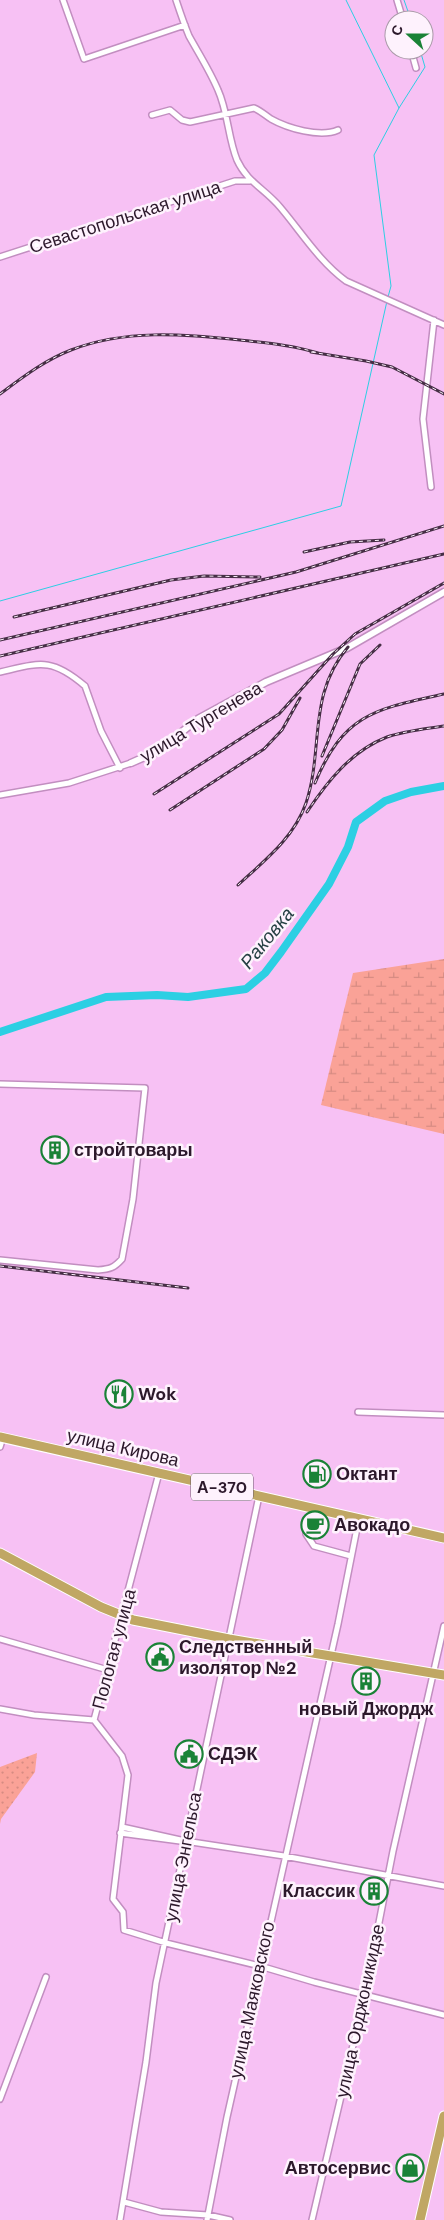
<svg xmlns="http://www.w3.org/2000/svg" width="444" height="2220" font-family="'DM Sans',sans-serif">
<defs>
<pattern id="grass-dots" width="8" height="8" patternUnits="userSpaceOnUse" patternTransform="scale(1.25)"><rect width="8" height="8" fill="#faa297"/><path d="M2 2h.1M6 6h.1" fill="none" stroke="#d68b82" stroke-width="1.8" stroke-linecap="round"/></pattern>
<pattern id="wetland-marsh" width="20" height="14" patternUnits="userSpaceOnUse" patternTransform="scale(1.25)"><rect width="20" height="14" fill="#faa297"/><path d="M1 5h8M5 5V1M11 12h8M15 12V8" fill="none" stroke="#d68b82"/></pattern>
</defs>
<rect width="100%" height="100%" fill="#f7c1f4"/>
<!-- grass -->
<path fill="url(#grass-dots)" d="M37,1753L35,1772L1,1819L0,1824V1767Z"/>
<!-- wetland -->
<path fill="url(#wetland-marsh)" d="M444,959V1134L321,1105L353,973Z"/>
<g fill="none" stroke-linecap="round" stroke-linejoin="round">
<!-- stream -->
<path stroke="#2ccfe3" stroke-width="1" d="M346,0L399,108L374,155L391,286L388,297
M404,0L411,20
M399,108L425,67L420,50
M0,601L341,506L387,301"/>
<!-- river -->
<path stroke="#2ccfe3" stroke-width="8" d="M0,1032L106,997L157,995L188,997L246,989L265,973L281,952L329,884L348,847L356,822L385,801L411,792L444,786"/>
<!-- minor casing -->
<g stroke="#c28ec0" stroke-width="8">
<path id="minor" d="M63,0L84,59L185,25
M176,0C180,12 184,24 189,36C199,54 210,71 218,90C228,112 228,138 237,160C247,182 265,189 280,207C302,233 319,261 346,281L444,325
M397,0L403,20
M411,50L416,68
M152,115L170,110L182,120L190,122L254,108C261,111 265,115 271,119C287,128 320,138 338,130
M0,257L235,181H250
M431,487L423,419L434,320
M0,672C40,663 51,657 85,686L101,731L120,768
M0,795L69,783L131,763
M0,1084L145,1088L133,1199L122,1259C114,1268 110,1269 98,1270L0,1260
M358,1412L444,1415
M0,1447L3,1437
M312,1507L306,1534L314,1546L351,1556
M0,1639L108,1670
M0,1709L34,1715L94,1720
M94,1720L122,1756L128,1775L113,1899L123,1912L124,1930L166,1943L260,1966L314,1982L444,2015
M94,1720L159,1473
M122,1827L185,1841L284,1856L444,1886
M120,1833L180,1841
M0,2099L46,1977
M124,2202L161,2212L208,2215L230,2220
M120,2220L146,2062L156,1983L259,1496
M207,2220L227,2117L338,1624L359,1518
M312,2220L365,1994L393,1851L444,1626"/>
</g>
<!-- tertiary casing -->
<g stroke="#c28ec0" stroke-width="9">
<path id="tertiary" d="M131,763L158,751L198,719L266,682L347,648L444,592"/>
</g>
<!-- trunk casing -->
<g stroke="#fff" stroke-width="11">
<path id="trunk" d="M0,1437L444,1538
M0,1553L101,1607L133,1620L229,1639L444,1675
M420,2220L444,2116"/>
</g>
<!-- minor -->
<use href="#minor" stroke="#fff" stroke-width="5"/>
<!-- tertiary -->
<use href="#tertiary" stroke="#fff" stroke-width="6"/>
<!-- trunk -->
<use href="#trunk" stroke="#c0a764" stroke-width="9"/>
<!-- rail casing -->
<g stroke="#462e45" stroke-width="3">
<path id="rail" d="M311,352L366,361L392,367L444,394
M0,394C23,377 45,360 71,350C125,329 183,334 240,340C266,343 292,345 318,353
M304,552L350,542L384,540
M14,617L171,580L204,576L260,577
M0,640L296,572L444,526
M0,656L444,554
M322,756L360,664L380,645
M315,783C344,713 376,709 444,694
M154,794L279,714L333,654L355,634L444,583
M170,810L264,749L282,730L300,698
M307,812C327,782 351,751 387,737C405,731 425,729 444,726
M238,885C264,861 294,838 306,803C324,749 307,695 348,647
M0,1266L188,1288"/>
</g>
<!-- rail -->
<use href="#rail" stroke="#fef2fd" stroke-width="1" stroke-dasharray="4" stroke-linecap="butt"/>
</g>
<!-- icons -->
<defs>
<g id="building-ring" transform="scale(1.4375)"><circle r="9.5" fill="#fef2fd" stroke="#1a8237" stroke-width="1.5"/><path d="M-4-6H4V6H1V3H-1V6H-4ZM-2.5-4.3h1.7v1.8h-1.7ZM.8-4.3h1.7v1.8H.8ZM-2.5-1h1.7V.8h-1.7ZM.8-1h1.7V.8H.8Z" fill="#1a8237"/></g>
<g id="restaurant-ring" transform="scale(1.4375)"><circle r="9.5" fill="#fef2fd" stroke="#1a8237" stroke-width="1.5"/><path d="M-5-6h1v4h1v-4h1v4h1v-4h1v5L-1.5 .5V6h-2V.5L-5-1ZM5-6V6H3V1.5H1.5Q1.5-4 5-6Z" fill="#1a8237"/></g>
<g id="fuel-ring" transform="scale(1.4375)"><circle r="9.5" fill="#fef2fd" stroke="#1a8237" stroke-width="1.5"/><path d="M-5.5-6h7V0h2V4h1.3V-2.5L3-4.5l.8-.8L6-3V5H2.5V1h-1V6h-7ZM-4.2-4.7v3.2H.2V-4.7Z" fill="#1a8237"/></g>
<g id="cafe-ring" transform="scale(1.4375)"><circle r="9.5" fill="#fef2fd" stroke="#1a8237" stroke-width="1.5"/><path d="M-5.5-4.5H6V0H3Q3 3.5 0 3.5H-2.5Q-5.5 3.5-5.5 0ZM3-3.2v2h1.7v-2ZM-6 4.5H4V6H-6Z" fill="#1a8237"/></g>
<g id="civic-ring" transform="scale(1.4375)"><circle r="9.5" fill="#fef2fd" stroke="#1a8237" stroke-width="1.5"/><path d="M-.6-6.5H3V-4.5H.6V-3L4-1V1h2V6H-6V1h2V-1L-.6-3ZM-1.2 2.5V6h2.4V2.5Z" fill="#1a8237"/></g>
<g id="shop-ring" transform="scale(1.4375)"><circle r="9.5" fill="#fef2fd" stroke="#1a8237" stroke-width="1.5"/><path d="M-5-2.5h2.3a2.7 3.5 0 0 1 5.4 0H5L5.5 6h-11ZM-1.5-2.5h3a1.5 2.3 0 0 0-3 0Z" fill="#1a8237"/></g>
</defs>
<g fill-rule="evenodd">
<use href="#building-ring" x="55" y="1150"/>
<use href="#restaurant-ring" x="119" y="1394"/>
<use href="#fuel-ring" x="317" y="1474"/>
<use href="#cafe-ring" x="315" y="1525"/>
<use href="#civic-ring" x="160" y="1657"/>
<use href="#building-ring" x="366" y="1681"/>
<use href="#civic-ring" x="189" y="1754"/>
<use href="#building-ring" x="374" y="1891"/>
<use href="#shop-ring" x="410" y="2168"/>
</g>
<g text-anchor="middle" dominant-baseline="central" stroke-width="5" stroke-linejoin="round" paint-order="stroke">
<!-- shield labels -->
<rect fill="#fef2fd" stroke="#6b596a" stroke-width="1" x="191" y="1473.5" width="62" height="27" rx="4"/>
<g font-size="16" font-weight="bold" fill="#2c182b">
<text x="222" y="1487">А-370</text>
</g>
<!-- street labels -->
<g font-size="18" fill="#2c182b" stroke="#fef2fd">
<text transform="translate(125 217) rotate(-18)">Севастопольская улица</text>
<text transform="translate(201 722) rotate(-31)">улица Тургенева</text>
<text transform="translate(123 1448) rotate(13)">улица Кирова</text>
<text transform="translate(114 1649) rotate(-75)">Пологая улица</text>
<text transform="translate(183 1857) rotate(-79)">улица Энгельса</text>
<text transform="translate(252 2000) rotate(-78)">улица Маяковского</text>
<text transform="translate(360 2011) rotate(-78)">улица Орджоникидзе</text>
</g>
<!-- poi labels -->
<g font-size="18" font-weight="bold" fill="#2c182b" stroke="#fef2fd" text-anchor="start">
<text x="74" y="1150">стройтовары</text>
<text x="138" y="1394">Wok</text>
<text x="336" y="1474">Октант</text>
<text x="334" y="1525">Авокадо</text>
<text x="179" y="1647">Следственный<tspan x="179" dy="21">изолятор №2</tspan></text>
<text x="366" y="1709" text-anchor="middle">новый Джордж</text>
<text x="208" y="1754">СДЭК</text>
<text x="355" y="1891" text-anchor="end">Классик</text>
<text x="391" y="2168" text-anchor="end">Автосервис</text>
</g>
<!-- water labels -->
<g font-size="19" font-style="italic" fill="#274044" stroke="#fef2fd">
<text transform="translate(267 938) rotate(-51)">Раковка</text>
</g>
</g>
<!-- north arrow -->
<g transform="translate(409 35) rotate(291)"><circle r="24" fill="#fef2fd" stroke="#aa9ba9"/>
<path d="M0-4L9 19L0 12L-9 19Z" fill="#1a8237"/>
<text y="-8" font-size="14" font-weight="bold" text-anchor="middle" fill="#2c182b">С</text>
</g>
</svg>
